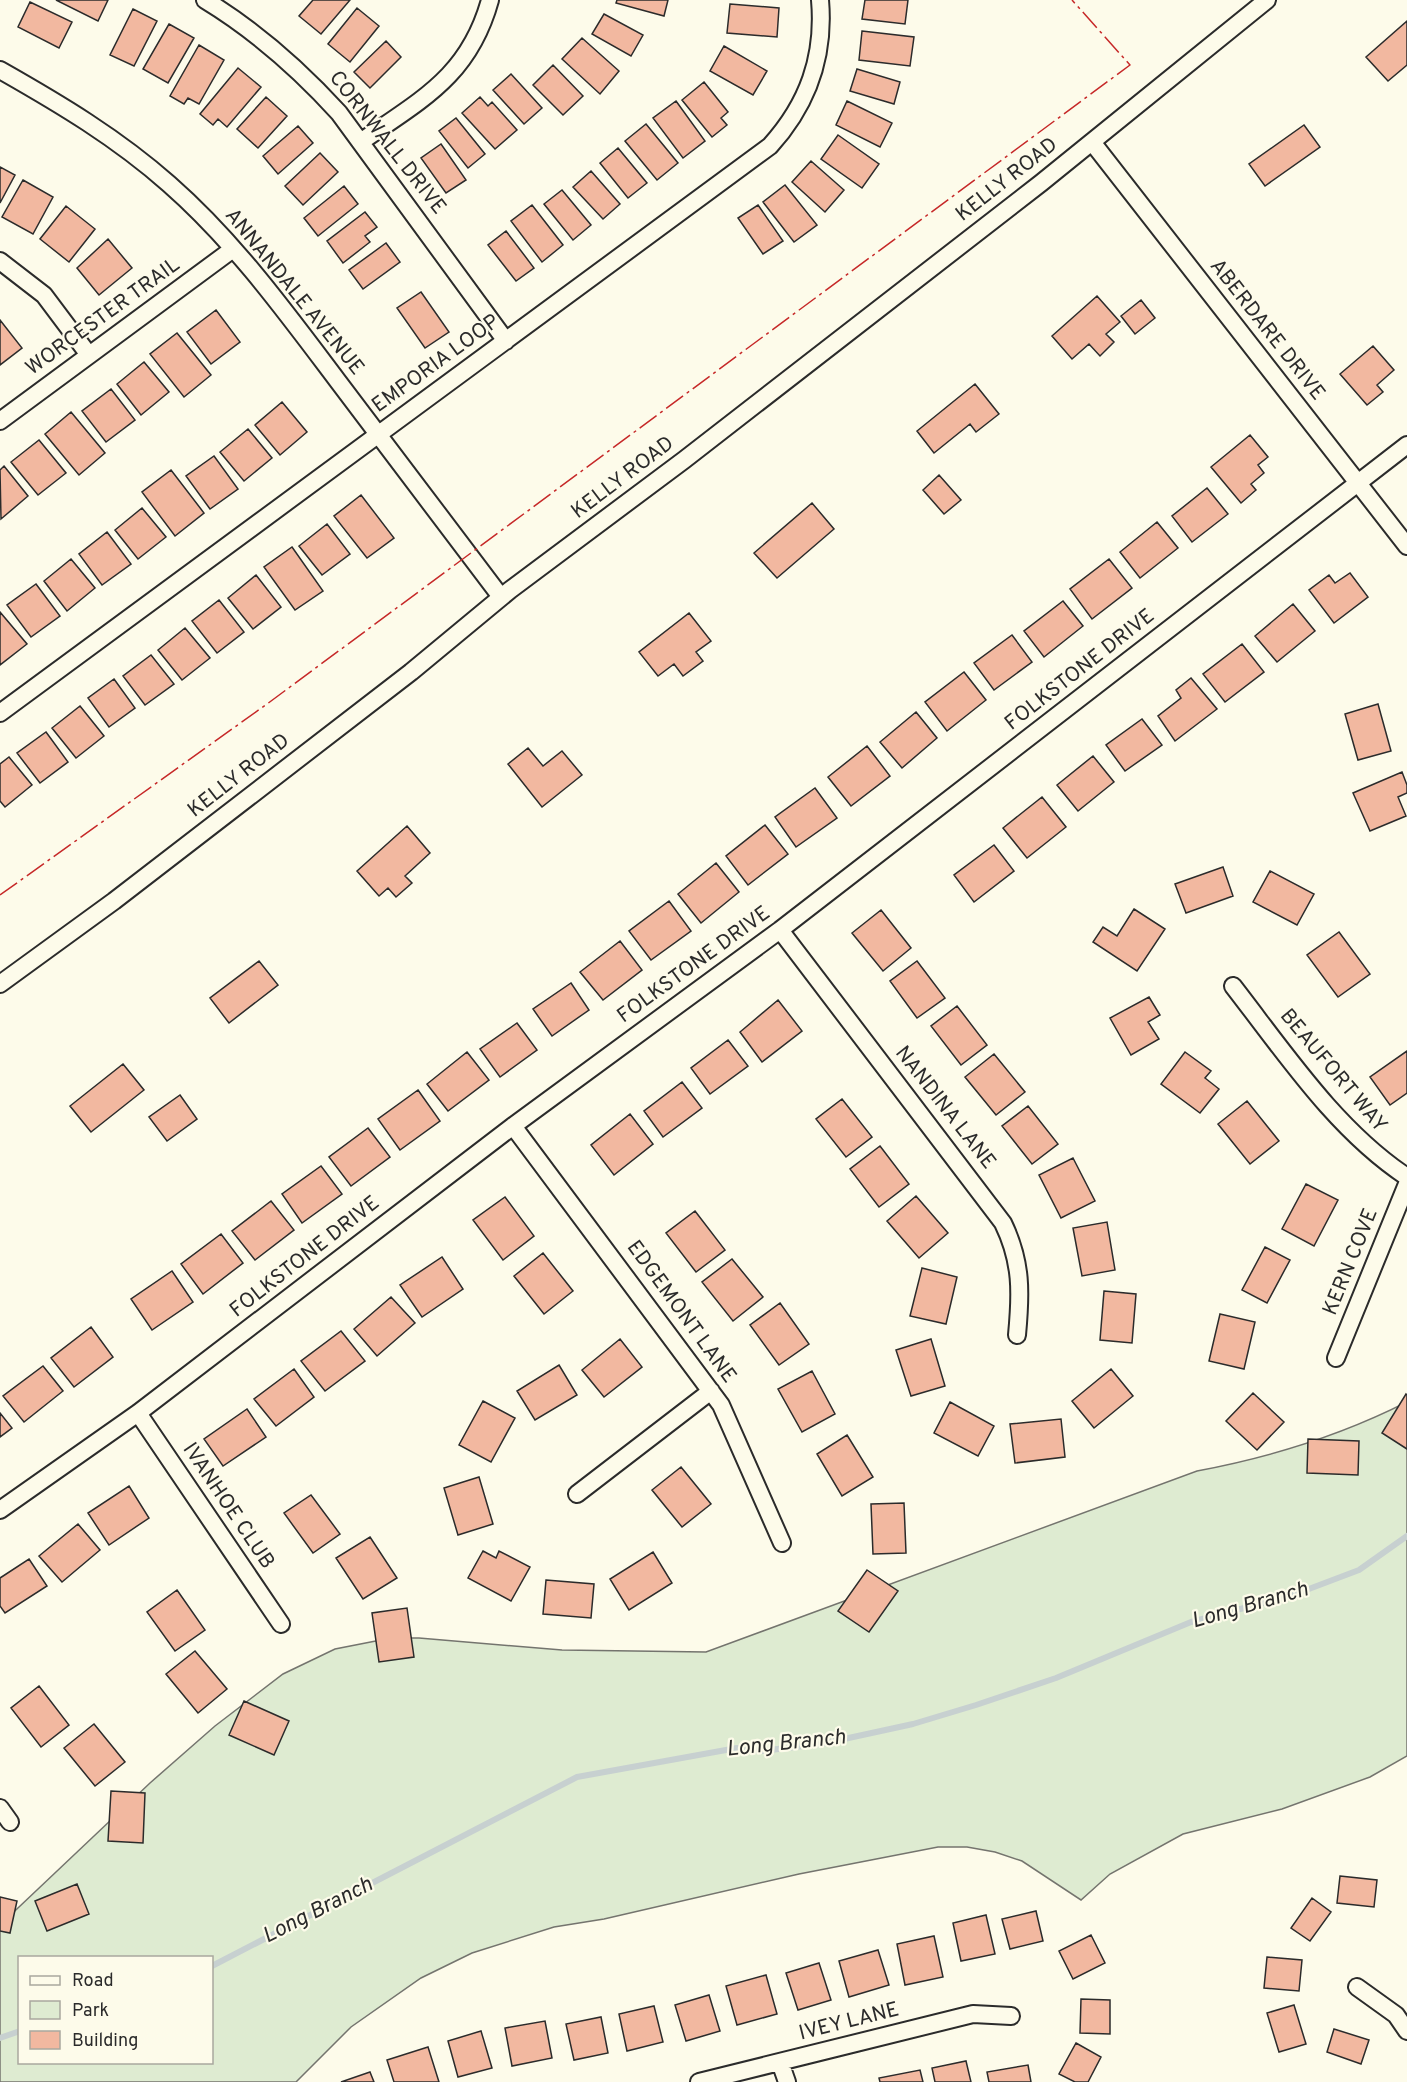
<svg xmlns="http://www.w3.org/2000/svg" width="1407" height="2082" font-family="Overpass,sans-serif">
<rect width="100%" height="100%" fill="#fdfbea"/>
<!-- green -->
<path fill="#deebd1" stroke="#74746e" stroke-width="1.5" fill-rule="evenodd" d="M1407,1402V1756L1370,1777L1282,1809L1183,1834L1110,1874L1081,1900L1022,1861L995,1852L967,1847H938L799,1874L604,1919L554,1927L472,1953L421,1978L351,2027L296,2082H0V1925L150,1783L215,1726L283,1674L335,1649L391,1638H419L562,1650L706,1652L1197,1471C1272,1457 1340,1436 1407,1402ZM20,1958H212V2062H20Z"/>
<g fill="none" stroke-linecap="round" stroke-linejoin="round">
<!-- stream -->
<path stroke="#c7d0d0" stroke-width="6" d="M212,1966L577,1777L737,1748L761,1751L821,1744L913,1724L976,1705L1056,1678L1191,1622L1293,1595L1359,1570L1407,1536
M0,2038L20,2031"/>
</g>
<!-- building -->
<path fill="#f2b8a0" stroke="#2b2b2b" stroke-width="1.5" d="M56,0H108L98,21Z
M313,0H350L321,34L299,16Z
M617,0H668L664,16L616,3Z
M865,0H908L905,24L862,19Z
M30,2L72,22L59,48L18,27Z
M730,4L779,8L777,37L727,33Z
M357,8L379,26L350,62L328,44Z
M133,9L157,21L134,66L110,55Z
M604,14L643,35L631,56L592,34Z
M1407,21V65L1388,81L1366,57Z
M169,24L194,38L168,83L143,69Z
M862,31L914,37L910,66L859,60Z
M582,38L619,71L600,94L562,59Z
M386,41L401,57L370,88L354,72Z
M199,45L224,60L199,104L188,98L184,104L170,96Z
M724,46L767,71L753,95L710,71Z
M553,65L583,96L563,115L533,85Z
M238,68L261,87L227,127L218,119L213,125L200,114Z
M857,69L900,82L894,104L850,91Z
M511,74L542,108L524,124L493,90Z
M704,82L728,112L721,118L727,125L712,137L682,100Z
M266,97L287,116L258,148L237,129Z
M480,97L488,106L492,102L517,130L495,149L462,113Z
M676,101L705,141L683,158L653,118Z
M847,101L892,123L880,147L836,125Z
M456,118L485,154L468,168L439,131Z
M646,124L678,163L657,180L625,141Z
M1304,125L1320,147L1265,186L1249,164Z
M298,126L313,143L278,174L263,156Z
M838,135L879,164L862,188L821,159Z
M441,144L466,180L446,193L421,158Z
M618,148L647,183L628,198L600,163Z
M320,153L338,172L303,205L285,186Z
M811,161L844,190L825,212L792,182Z
M0,167L15,175L0,203Z
M591,171L620,204L603,219L573,187Z
M23,180L53,197L33,234L2,217Z
M785,185L817,225L794,242L763,202Z
M344,186L358,204L318,236L304,218Z
M562,190L591,225L573,240L544,204Z
M532,205L563,245L542,262L511,221Z
M758,205L783,241L763,254L738,218Z
M66,206L95,229L69,262L40,239Z
M365,212L377,227L365,236L370,242L343,263L327,241Z
M506,231L534,268L516,281L488,245Z
M108,239L132,268L99,295L77,268Z
M386,243L400,262L363,289L349,270Z
M421,292L449,332L425,348L397,308Z
M1097,296L1120,322L1106,334L1114,342L1100,356L1089,344L1072,359L1052,336Z
M1141,300L1155,318L1135,334L1121,316Z
M216,310L240,342L211,364L187,332Z
M0,320L22,348L0,365Z
M177,333L211,375L184,397L150,354Z
M1373,346L1394,370L1377,385L1383,392L1367,405L1340,374Z
M144,362L169,392L141,415L117,384Z
M975,384L999,414L976,432L970,424L934,453L917,431Z
M111,389L135,420L106,442L82,411Z
M282,402L307,432L280,455L255,425Z
M71,412L105,453L79,475L45,434Z
M248,429L272,458L244,481L220,452Z
M1250,435L1268,457L1258,465L1264,473L1251,484L1256,490L1241,503L1211,467Z
M39,440L66,473L38,495L11,462Z
M214,456L238,489L210,509L186,476Z
M4,466L28,496L1,519L0,470Z
M171,470L204,513L175,536L142,492Z
M939,475L961,500L944,514L923,490Z
M1207,488L1228,514L1192,542L1172,516Z
M361,495L394,538L367,558L334,516Z
M812,503L834,529L777,578L754,553Z
M142,508L166,537L138,559L115,530Z
M1157,522L1178,548L1140,578L1120,552Z
M327,524L350,554L322,575L299,546Z
M107,532L131,564L102,585L79,554Z
M292,547L323,591L295,610L264,567Z
M71,559L95,588L67,611L44,581Z
M1109,559L1132,588L1092,619L1070,589Z
M1350,573L1368,597L1334,623L1309,590L1329,575L1335,583Z
M256,575L281,607L253,629L228,598Z
M36,584L60,616L31,637L7,605Z
M219,600L244,632L217,653L192,621Z
M1063,601L1083,626L1044,657L1024,631Z
M1293,604L1315,631L1277,662L1255,636Z
M0,612L27,644L0,665Z
M689,613L711,641L696,652L703,661L683,676L674,664L658,676L639,652Z
M185,628L210,658L182,680L158,650Z
M1012,635L1032,662L994,690L974,663Z
M1242,644L1264,672L1225,702L1203,674Z
M151,655L174,684L145,705L123,676Z
M964,672L986,700L947,731L925,702Z
M1191,678L1217,709L1175,741L1158,716L1181,698L1176,690Z
M114,679L135,708L109,727L88,698Z
M1378,704L1391,751L1358,760L1345,714Z
M80,706L104,736L76,758L52,728Z
M916,712L937,738L902,768L880,742Z
M1142,719L1162,745L1125,771L1106,745Z
M46,732L68,762L40,783L17,753Z
M867,746L890,776L851,806L828,777Z
M528,748L543,766L562,751L582,775L542,807L508,764Z
M1093,756L1114,782L1078,811L1057,785Z
M9,757L32,785L5,807L0,801V764Z
M1402,772L1407,785V793L1398,797L1406,816L1370,831L1353,793Z
M815,788L837,818L796,847L775,817Z
M1042,797L1066,827L1027,858L1003,828Z
M765,825L788,854L748,885L726,856Z
M407,826L430,853L405,876L412,883L396,897L388,888L379,896L357,871Z
M994,845L1014,871L974,902L954,875Z
M716,863L739,892L701,923L678,894Z
M1223,867L1233,896L1186,913L1175,884Z
M1270,871L1314,894L1297,925L1253,902Z
M669,901L691,931L651,960L629,931Z
M1134,909L1165,929L1137,971L1093,942L1103,927L1117,936Z
M881,910L911,948L883,971L852,933Z
M1339,932L1370,974L1338,997L1307,955Z
M620,941L642,970L603,1000L580,972Z
M259,961L278,985L229,1023L210,998Z
M917,961L945,998L917,1018L890,981Z
M571,983L589,1010L552,1036L533,1009Z
M1149,997L1160,1015L1148,1022L1159,1039L1131,1055L1110,1018Z
M778,1000L802,1031L762,1062L740,1032Z
M957,1006L987,1045L961,1065L931,1026Z
M517,1023L537,1050L500,1077L480,1049Z
M728,1040L748,1066L710,1094L691,1068Z
M1407,1051V1093L1390,1105L1370,1077Z
M467,1052L489,1080L448,1111L427,1084Z
M1185,1052L1211,1071L1205,1078L1219,1089L1200,1113L1161,1084Z
M994,1054L1025,1092L996,1115L965,1077Z
M123,1064L144,1090L91,1132L70,1106Z
M682,1082L702,1108L663,1137L644,1111Z
M418,1090L440,1121L400,1150L378,1119Z
M180,1095L197,1119L167,1141L149,1117Z
M842,1099L872,1137L846,1157L816,1119Z
M1247,1101L1279,1141L1250,1164L1218,1124Z
M1028,1106L1058,1144L1032,1164L1002,1126Z
M630,1114L653,1144L614,1175L591,1145Z
M368,1128L390,1157L351,1186L329,1157Z
M880,1146L909,1184L879,1207L850,1169Z
M1073,1158L1095,1201L1061,1218L1039,1175Z
M321,1166L342,1194L302,1223L282,1194Z
M1306,1184L1338,1200L1314,1246L1282,1229Z
M916,1196L948,1233L919,1258L887,1221Z
M505,1197L534,1236L503,1260L473,1220Z
M271,1201L294,1230L255,1260L232,1231Z
M695,1211L725,1250L696,1272L666,1233Z
M1107,1222L1115,1270L1082,1276L1073,1228Z
M221,1234L243,1263L203,1294L181,1264Z
M1265,1247L1290,1260L1267,1303L1242,1290Z
M543,1253L573,1291L544,1314L514,1276Z
M442,1257L463,1289L422,1317L400,1285Z
M732,1259L763,1297L733,1321L702,1282Z
M922,1268L957,1277L946,1324L910,1316Z
M172,1271L193,1302L152,1330L131,1299Z
M1104,1291L1136,1294L1132,1343L1100,1340Z
M391,1297L415,1323L377,1356L354,1329Z
M780,1303L809,1344L779,1365L750,1325Z
M1220,1314L1255,1322L1244,1369L1209,1361Z
M91,1327L113,1357L74,1387L51,1358Z
M341,1331L365,1361L325,1391L301,1361Z
M620,1339L642,1367L604,1397L582,1370Z
M931,1339L945,1386L911,1396L896,1350Z
M559,1365L577,1395L535,1420L517,1391Z
M43,1366L63,1391L24,1422L3,1396Z
M294,1369L314,1397L276,1426L254,1399Z
M1111,1369L1133,1396L1094,1428L1072,1401Z
M812,1371L835,1414L802,1432L778,1389Z
M1253,1393L1284,1422L1257,1450L1226,1421Z
M1406,1394L1407,1395V1449L1382,1433Z
M483,1401L515,1418L491,1462L459,1445Z
M950,1402L994,1426L978,1456L934,1433Z
M247,1409L266,1437L223,1466L204,1439Z
M0,1413L12,1428L0,1437Z
M1061,1419L1065,1457L1015,1463L1010,1424Z
M847,1435L873,1477L842,1496L817,1454Z
M1308,1439L1359,1441L1358,1475L1307,1473Z
M681,1467L711,1504L682,1527L652,1490Z
M479,1477L493,1524L458,1535L444,1488Z
M129,1486L149,1518L109,1545L88,1513Z
M311,1495L340,1534L313,1553L284,1513Z
M904,1503L906,1553L873,1554L871,1504Z
M78,1524L100,1550L62,1582L39,1556Z
M370,1537L397,1578L363,1599L336,1558Z
M483,1551L496,1558L499,1551L530,1567L511,1601L468,1578Z
M653,1552L672,1583L629,1610L610,1579Z
M29,1559L47,1586L5,1613L0,1606V1578Z
M867,1570L898,1591L869,1632L838,1611Z
M546,1580L594,1584L591,1618L543,1614Z
M177,1590L205,1630L175,1651L147,1612Z
M407,1608L414,1657L379,1662L372,1613Z
M195,1651L227,1689L198,1713L166,1674Z
M39,1686L69,1725L41,1747L11,1708Z
M244,1701L289,1721L274,1755L229,1735Z
M94,1724L125,1762L95,1786L64,1748Z
M111,1791L145,1793L143,1843L108,1841Z
M1340,1876L1377,1880L1374,1907L1337,1903Z
M77,1884L89,1914L47,1931L35,1901Z
M0,1897L17,1901L10,1933L0,1931Z
M1312,1898L1331,1912L1310,1941L1291,1928Z
M1036,1911L1043,1941L1010,1949L1002,1919Z
M986,1915L995,1954L961,1961L953,1923Z
M1091,1935L1105,1963L1073,1979L1059,1951Z
M934,1936L943,1977L905,1985L897,1944Z
M878,1950L889,1985L849,1997L839,1961Z
M1267,1957L1302,1960L1299,1991L1264,1988Z
M819,1963L831,2000L798,2010L786,1973Z
M766,1975L777,2014L737,2025L726,1986Z
M709,1995L720,2031L686,2041L675,2005Z
M1081,1999L1110,2000V2034L1080,2033Z
M1294,2005L1306,2044L1279,2052L1267,2013Z
M654,2006L663,2042L627,2051L619,2014Z
M601,2017L608,2053L574,2060L566,2024Z
M545,2021L552,2058L512,2066L505,2028Z
M1334,2029L1369,2040L1361,2064L1327,2052Z
M481,2031L492,2068L458,2077L448,2041Z
M1076,2043L1101,2057L1088,2082H1075L1059,2074Z
M428,2047L439,2082H394L387,2060Z
M966,2061L971,2082H935L932,2068Z
M1028,2065L1031,2082H989L987,2072Z
M920,2070L923,2082H880L879,2078Z
M370,2072L374,2082H341Z"/>
<g fill="none" stroke-linecap="round" stroke-linejoin="round">
<!-- street casing -->
<g stroke="#2b2b2b" stroke-width="20">
<path id="street" d="M205,0C256,31 299,69 339,113L506,341
M0,70C60,104 117,138 169,184C234,241 285,311 337,380C392,452 446,525 501,597
M362,141C422,99 469,76 490,0
M1092,142L1407,546
M0,261L44,295L89,355
M0,421L233,249
M0,713L770,146C808,104 825,57 820,0
M780,930L1003,1223C1022,1262 1021,1293 1017,1335
M0,984L114,901L411,672L510,590L684,460L1041,183L1267,0
M1233,986C1285,1053 1336,1130 1407,1177
M513,1126L721,1405L782,1543
M1336,1358L1407,1184
M138,1413L281,1624
M577,1494L711,1391
M0,1510L138,1413L513,1126L780,930L1407,445
M0,1808L10,1822
M1357,1987L1396,2015L1407,2031
M780,2062L787,2082
M699,2082L973,2014L1011,2016"/>
</g>
<!-- street -->
<use href="#street" stroke="#fdfbea" stroke-width="16"/>
<!-- power -->
<path stroke="#c62828" stroke-width="1.5" stroke-dasharray="21 4.5 3 4.5" stroke-linecap="butt" d="M0,895L267,704L1130,65L1072,0"/>
</g>
<g text-anchor="middle" dominant-baseline="central" stroke-width="4.5" stroke-linejoin="round" paint-order="stroke">
<!-- street labels -->
<g font-size="21" fill="#2b2b2b" stroke="#fdfbea">
<text transform="translate(387 143) rotate(52)">CORNWALL DRIVE</text>
<text transform="translate(1007 180) rotate(-38)">KELLY ROAD</text>
<text transform="translate(294 292) rotate(51)">ANNANDALE AVENUE</text>
<text transform="translate(103 317) rotate(-36)">WORCESTER TRAIL</text>
<text transform="translate(1267 330) rotate(52)">ABERDARE DRIVE</text>
<text transform="translate(436 364) rotate(-36)">EMPORIA LOOP</text>
<text transform="translate(623 478) rotate(-37)">KELLY ROAD</text>
<text transform="translate(1080 670) rotate(-38)">FOLKSTONE DRIVE</text>
<text transform="translate(239 776) rotate(-38)">KELLY ROAD</text>
<text transform="translate(694 965) rotate(-36)">FOLKSTONE DRIVE</text>
<text transform="translate(1333 1071) rotate(50)">BEAUFORT WAY</text>
<text transform="translate(945 1108) rotate(52)">NANDINA LANE</text>
<text transform="translate(305 1257) rotate(-38)">FOLKSTONE DRIVE</text>
<text transform="translate(1351 1262) rotate(-68)">KERN COVE</text>
<text transform="translate(681 1312) rotate(54)">EDGEMONT LANE</text>
<text transform="translate(228 1506) rotate(56)">IVANHOE CLUB</text>
<text transform="translate(849 2022) rotate(-14)">IVEY LANE</text>
</g>
<!-- water labels -->
<g font-size="22" font-style="italic" fill="#2b2b2b" stroke="#fdfbea">
<text transform="translate(1250 1606) rotate(-16)">Long Branch</text>
<text transform="translate(786 1744) rotate(-6)">Long Branch</text>
<text transform="translate(318 1911) rotate(-27)">Long Branch</text>
</g>
</g>
<!-- legend -->
<rect x="18" y="1956" width="195" height="108" fill="#fdfbea" stroke="#a9a89e" stroke-width="1.5"/>
<rect x="30" y="1976" width="30" height="9" fill="#fdfbea" stroke="#a9a89e" stroke-width="1.5"/>
<text x="72" y="1986" font-size="18" fill="#2b2b2b">Road</text>
<rect x="30" y="2001" width="30" height="18" fill="#deebd1" stroke="#a9a89e" stroke-width="1.5"/>
<text x="72" y="2016" font-size="18" fill="#2b2b2b">Park</text>
<rect x="30" y="2031" width="30" height="18" fill="#f2b8a0" stroke="#a9a89e" stroke-width="1.5"/>
<text x="72" y="2046" font-size="18" fill="#2b2b2b">Building</text>
</svg>
